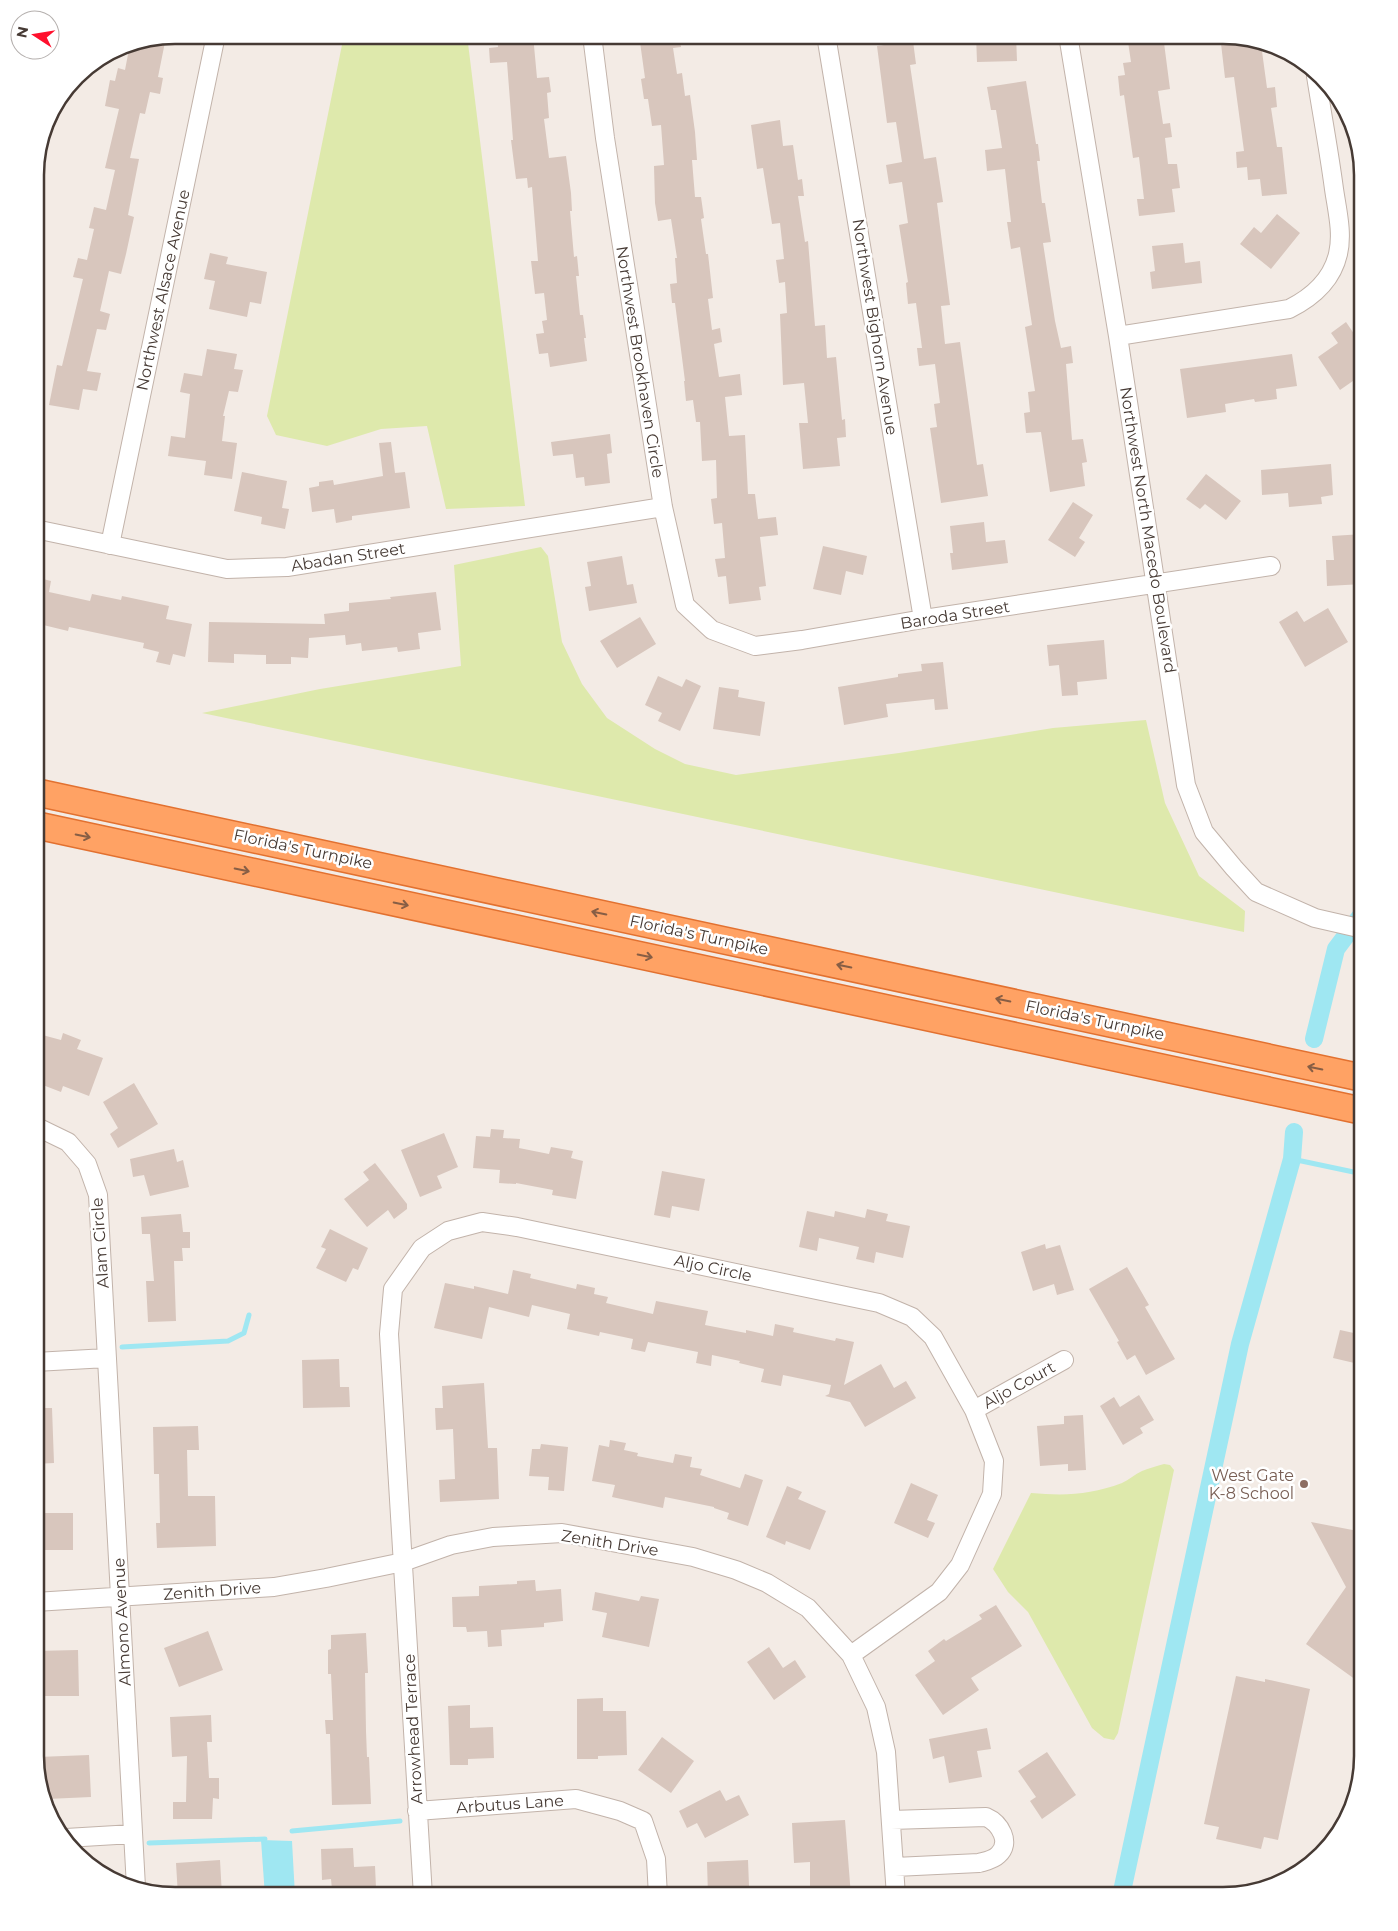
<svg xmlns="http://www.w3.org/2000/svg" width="1398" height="1931" font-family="Montserrat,sans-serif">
<rect width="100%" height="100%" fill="#f3ebe5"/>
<!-- green -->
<path fill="#dee9ac" d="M344,35H467L525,506L446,509L427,426L381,429L327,446L276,435L267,416Z
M541,547L548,556L562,642L582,684L607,718L655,749L685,764L736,775L899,753L1053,728L1146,720L1165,803L1199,876L1245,911L1244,932L202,713L320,689L461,666L454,565Z
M1164,1464L1170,1465L1174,1470L1118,1733L1114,1740L1104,1738L1092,1728L1028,1612L1008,1592L993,1569L1031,1493C1065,1496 1090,1495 1122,1483C1129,1480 1135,1474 1142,1471C1149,1468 1157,1466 1164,1464Z"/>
<!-- water -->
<path fill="#9fe7f2" d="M261,1840L292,1841L295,1896H265Z"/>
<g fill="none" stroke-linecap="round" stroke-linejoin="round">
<!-- stream -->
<path stroke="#9fe7f2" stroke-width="5" d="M1292,1159L1363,1174
M122,1347L228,1341L244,1333L249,1315
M292,1831L400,1821
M149,1843L265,1839"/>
<!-- canal -->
<path stroke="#9fe7f2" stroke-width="18" d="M1314,1039L1336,949L1363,913
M1121,1896L1240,1344L1292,1159L1294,1132"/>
</g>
<!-- building -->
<path fill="#d8c6bd" d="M497,35H533L537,78L549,77L551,92L547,93L549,118L544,119L549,158L566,156L571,193L572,211H570L574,257L577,256L579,276H576L580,315H583L586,338H584L587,361L550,367L548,353L539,354L536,334L544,333L542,321L547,320L544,293L535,294L531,261H538L532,187L528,188L527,178L516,179L511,140H513L507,62L490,63L489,48L498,47Z
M639,35H679L681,47L673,48L677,74L682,73L685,96L690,95L695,132L697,160H692L695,197H701L704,218L701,219L706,254H708L713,298L708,299L712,330L720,328L722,342L714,344L719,377L740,374L742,395L725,397L729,436L745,435L748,494H755L758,519L776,517L778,535L760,537L766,586L759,587L761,600L729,604L726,576L718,577L715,559L725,558L722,523L714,524L711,499L717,498L716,460L702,461L700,422H696L693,400L686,401L684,381H685L675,303H672L670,284L677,283L675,258H677L671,219L658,221L655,203L654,166L664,165L661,125L652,126L648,99H644L641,79L645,78Z
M976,35H1016L1017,61L977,62Z
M1127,35H1163L1170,89L1158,91L1163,124L1170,123L1172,137L1165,138L1168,164H1177L1180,188L1172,189L1175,212L1139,216L1137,199H1144L1139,157L1133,158L1124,95L1120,96L1118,76L1125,75L1123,63L1131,62Z
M1220,35H1232L1261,44L1267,88L1275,87L1277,107L1271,108L1277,147H1282L1287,194L1262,196L1260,179L1248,180L1247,167L1237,168L1236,152L1244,151L1234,77L1225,78Z
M166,37L158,77L163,78L160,94L150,92L145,114L140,113L130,158L139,159L128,215L134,217L126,254L121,274L109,271L100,311L110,314L106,330L97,329L87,371L101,373L97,391L83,389L79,410L49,405L57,365L62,366L83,279L73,277L78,258L87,260L94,229L89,228L94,207L106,210L115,170L105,168L119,109L105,106L110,80L115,81L118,68L125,70L130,44Z
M913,41L916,64L910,65L924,159L936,157L943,202L937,203L950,305L941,306L945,344L960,342L977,465L983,464L988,496L941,503L930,428L937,427L934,404L940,403L935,364L919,366L917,348H922L916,303L908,304L906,283L908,282L899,225L908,223L902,182L889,184L886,165L902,162L896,122L887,123L877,46Z
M1026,81L1036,144H1038L1040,161H1037L1042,203H1045L1051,242L1043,243L1055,321L1061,348L1071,346L1073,363L1066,364L1072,440L1083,439L1087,462L1082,463L1085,486L1050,492L1041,432L1026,433L1024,413L1030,412L1028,392L1035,391L1025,327L1032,325L1020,247L1011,249L1007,222H1011L1005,169L987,171L985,150L1002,148L996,110H991L987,87Z
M780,120L783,146L793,145L798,180L802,179L804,196H798L805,242L808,241L815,326L825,325L827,358L836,357L842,420L845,419L846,437L837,438L840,466L803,469L799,423H808L804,383L783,385L780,314L787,313L785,282L779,283L776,260L784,259L780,223L772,224L763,168L757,169L751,125Z
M1277,214L1300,233L1271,269L1240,244L1254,227L1261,233Z
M1183,243L1185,263L1200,261L1202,283L1152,289L1150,272L1155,271L1152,246Z
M210,253L228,257L226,264L267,272L261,304L250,302L247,317L209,309L215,281L204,279Z
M1346,322L1363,347V374L1340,390L1318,357L1338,343L1331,333Z
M207,349L237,354L234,369L243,370L238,392L229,391L223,416H225L222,441L237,443L232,479L204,475L206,461L168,456L171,436L185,438L190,394L180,392L184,373L202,376Z
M1292,354L1297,386L1276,389L1277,399L1255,402L1254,399L1225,404L1226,412L1187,418L1180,369Z
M610,434L612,453L607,454L610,483L585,486L584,477L576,478L573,454L553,456L551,442Z
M391,442L395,473L405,472L410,508L352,516V520L336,523L334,509L312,512L309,488L319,486V482L333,480L334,485L383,476L379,443Z
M1331,464L1333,495L1321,497L1322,504L1289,507L1288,493L1262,495L1261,470Z
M242,472L287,481L282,508L289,509L285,529L261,524L262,517L234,511Z
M1206,474L1241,501L1226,520L1205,504L1200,509L1186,499Z
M1073,502L1093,515L1079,538L1085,542L1075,557L1048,540Z
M984,522L986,542L1005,540L1008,563L952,570L950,553H953L950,526Z
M1363,534V584L1327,586L1326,560H1334L1332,536Z
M823,546L867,556L863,575L846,571L841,595L813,589Z
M622,556L627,585L633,584L637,603L589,611L585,587L591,586L587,562Z
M35,577L51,581L49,592L90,601L92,594L121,600L122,596L169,606L166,619L192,624L185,657L173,654L170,665L156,662L159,652L143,648L144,643L69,627L68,631L35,623Z
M436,592L441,630L418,633L420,649L398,652L397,647L362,651L361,643L346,645L345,635L309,638L308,658L291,657V664H266V655L234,654V663L208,662L209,622L325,624L324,614L349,611V603L391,599L390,597Z
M1328,608L1348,642L1305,667L1279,622L1297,611L1304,622Z
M640,617L656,644L617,668L600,641Z
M1104,640L1107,679L1077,682L1078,695L1062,696L1059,665L1049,666L1047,645Z
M943,662L948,709L935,710L934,699L886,704L888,717L844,725L838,687L898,677V674L922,671L921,664Z
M658,676L682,687L686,679L701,686L680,731L658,721L662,713L645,705Z
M719,687L739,690L738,697L765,702L760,736L713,729Z
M35,1033L61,1040L63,1033L81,1040L77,1049L103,1058L89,1096L63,1086L61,1092L35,1082Z
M134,1083L158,1124L118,1148L110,1134L118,1128L103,1102Z
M491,1129L504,1130L503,1138L520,1139L519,1148L549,1154L551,1147L573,1151L571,1158L583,1161L576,1199L552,1195L553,1190L516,1183V1184L499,1183L500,1170L473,1168L476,1136L490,1137Z
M444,1133L458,1167L437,1176L442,1188L420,1197L401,1150Z
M174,1149L177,1162L183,1160L189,1187L150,1196L144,1175L133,1177L130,1159Z
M375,1163L407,1204V1209L394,1219L388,1210L367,1227L344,1199L369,1180L363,1172Z
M662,1171L705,1179L699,1211L672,1206L670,1218L654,1215Z
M867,1209L888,1214L886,1221L910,1226L903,1258L876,1252L874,1263L856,1259L859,1247L819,1238L817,1251L799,1247L807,1211L834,1217L835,1211L865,1218Z
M181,1214L183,1232H190V1248H182L183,1261H174L176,1321L148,1322L146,1281H154L150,1234H142L141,1217Z
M330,1229L368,1248L358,1270L353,1268L346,1282L316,1268L326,1249L321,1247Z
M1045,1244L1046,1249L1060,1245L1074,1290L1057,1295L1054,1284L1033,1291L1021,1252Z
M1127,1267L1149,1305L1145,1307L1175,1359L1146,1375L1135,1355L1127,1360L1117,1342L1119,1341L1089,1289Z
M513,1270L531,1274L530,1278L576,1289L577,1284L595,1288L594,1294L608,1297L606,1303L653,1314L656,1301L708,1311L705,1325L746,1333V1330L773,1336L775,1324L794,1328L793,1332L835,1341L836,1338L854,1342L844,1385L881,1364L894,1388L906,1381L916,1398L865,1427L850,1402L825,1396L829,1394L831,1385L783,1375L781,1386L761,1382L764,1369L739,1363L740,1361L712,1355L711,1366L696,1363L698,1352L648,1342L645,1352L631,1349L633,1339L600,1332L599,1336L567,1329L570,1314L532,1305L529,1317L489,1307L482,1339L434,1328L445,1283L474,1289V1286L508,1294Z
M1340,1330L1363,1335V1365L1333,1358Z
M339,1359L340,1387H349L350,1407L303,1408L302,1360Z
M484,1383L488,1448H497L499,1499L440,1502L439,1480L455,1479L453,1429L436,1430L435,1408H443L442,1386Z
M1139,1395L1154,1420L1140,1428L1143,1433L1123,1445L1100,1406L1114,1397L1120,1407Z
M35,1408H52L54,1463L35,1464Z
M1083,1415L1086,1470L1068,1471V1464L1040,1466L1037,1426L1064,1424V1416Z
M198,1426L199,1450H187L188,1496H215L216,1546L157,1548L156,1523H160L159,1474H154L153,1427Z
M610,1440L626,1443L624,1450L638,1453L637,1456L673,1463L675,1454L692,1457L690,1467L702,1469L700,1475L740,1488L745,1474L763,1480L748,1526L727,1519L729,1513L714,1508V1507L665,1497L663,1508L612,1497L615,1485L592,1481L599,1445L609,1447Z
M541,1444L568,1447L564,1491L548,1490L549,1477L529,1476L532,1449H540Z
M911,1483L938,1495L927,1520L935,1523L928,1538L894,1523Z
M787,1486L802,1492L798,1499L826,1511L810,1550L786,1541L785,1545L766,1537Z
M35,1513H73V1550H35Z
M1311,1522L1363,1532V1685L1306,1644L1346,1587Z
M535,1580L536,1591L561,1589L563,1621L544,1623V1627L501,1630L502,1646L488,1647L487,1631L467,1632L466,1627H453L452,1597L479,1596V1586L517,1584V1581Z
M595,1592L639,1601L641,1596L659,1599L649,1647L602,1637L607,1613L592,1610Z
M996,1605L1022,1646L971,1678L979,1690L943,1715L915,1675L935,1661L928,1651L944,1639L946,1641L982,1619L979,1615Z
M208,1631L223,1670L179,1687L164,1648Z
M366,1633L368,1673H365L366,1731L367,1757H369L371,1804L332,1805L330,1734H326L325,1720H333L331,1674H328V1650L331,1649V1635Z
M769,1647L783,1668L795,1660L806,1677L774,1700L747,1662Z
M78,1650L79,1696H35V1651Z
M1236,1676L1265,1682V1679L1310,1689L1278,1840L1264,1837L1261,1849L1216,1839L1219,1827L1204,1824Z
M603,1698V1711H626L627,1755L598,1756V1759H577V1699Z
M470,1705V1728L493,1727L494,1758L468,1759V1765H450L448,1706Z
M211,1715L212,1742H207L209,1778H219V1799L213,1798L212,1819H173V1802H186L187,1756L172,1757L170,1717Z
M987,1728L991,1749L977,1751L982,1777L949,1783L944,1756L933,1759L929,1739Z
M662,1737L694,1761L671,1793L638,1770Z
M1047,1752L1076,1795L1042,1819L1030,1801L1036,1797L1018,1771Z
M89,1755L91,1797L47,1799L38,1768V1757Z
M720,1790L726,1801L739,1795L749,1815L705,1838L697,1823L687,1828L679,1811Z
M845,1820L851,1896H810V1862L794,1863L792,1823Z
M353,1848L354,1867L375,1866L376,1888L332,1890L331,1879L322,1880L321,1849Z
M220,1860L222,1896H178L176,1863Z
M748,1860L749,1886L745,1887L746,1896H708L707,1862Z"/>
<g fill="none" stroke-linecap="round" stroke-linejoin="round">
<!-- minor casing -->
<g stroke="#c2b3aa" stroke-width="20">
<path id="minor" d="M592,35L605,138L663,507L685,605L712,630L755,646L802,640L923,619L1271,566
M826,35L923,619
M1068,35L1118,336L1186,785L1204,832L1234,868L1256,892L1315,918L1363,929
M1118,336L1289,309C1313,297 1332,280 1338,254C1343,233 1337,210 1334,189C1329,151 1322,114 1316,76
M35,529L227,569L287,567L663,507
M110,545L216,35
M35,1126L68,1142L87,1164L98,1195L136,1887
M35,1362L107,1358
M974,1410L1064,1360
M35,1602L274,1587L326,1578L403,1562L451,1545L493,1537L562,1533L693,1557L736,1570L767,1583L808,1608L851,1655L876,1707L886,1752L896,1896
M417,1811L576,1799L620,1811L643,1821L656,1859L658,1896
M891,1820L986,1817C1000,1823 1012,1843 998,1855C993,1860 986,1861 979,1863L895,1867
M66,1838L133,1834
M423,1896L389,1334L393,1289L422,1248L448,1231L482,1222L517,1227L879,1303L912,1317L933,1337L974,1410L994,1461L992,1494L960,1565L939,1592L851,1655"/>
</g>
<!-- highway casing -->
<g stroke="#e27130" stroke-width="29">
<path id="highway" d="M35,792L1363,1078
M35,825L1363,1111"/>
</g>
<!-- minor -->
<use href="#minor" stroke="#fff" stroke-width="18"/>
<!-- highway -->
<use href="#highway" stroke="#ffa264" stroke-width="26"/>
</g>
<!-- one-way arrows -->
<defs><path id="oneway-shaft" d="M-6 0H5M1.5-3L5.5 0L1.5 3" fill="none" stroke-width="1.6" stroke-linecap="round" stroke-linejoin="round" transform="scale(1.25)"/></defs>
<g stroke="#875e45">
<use href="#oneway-shaft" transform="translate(83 836) rotate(12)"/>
<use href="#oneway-shaft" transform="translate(242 870) rotate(12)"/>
<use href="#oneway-shaft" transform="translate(401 904) rotate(12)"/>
<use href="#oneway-shaft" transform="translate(599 913) rotate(-168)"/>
<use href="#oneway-shaft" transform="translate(645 956) rotate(12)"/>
<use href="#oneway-shaft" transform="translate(844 966) rotate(-168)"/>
<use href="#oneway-shaft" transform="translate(1003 1000) rotate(-168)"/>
<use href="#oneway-shaft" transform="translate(1315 1068) rotate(-168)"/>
</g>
<!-- markers -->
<circle fill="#8d6e63" stroke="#fff" stroke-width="2" cx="1304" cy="1484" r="5"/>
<g text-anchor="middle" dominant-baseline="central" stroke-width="5" stroke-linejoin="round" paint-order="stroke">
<!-- street labels -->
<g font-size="16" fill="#463a34" stroke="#fff">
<text transform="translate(163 290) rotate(-78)">Northwest Alsace Avenue</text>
<text transform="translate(875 327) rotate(81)">Northwest Bighorn Avenue</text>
<text transform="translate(640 362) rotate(81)">Northwest Brookhaven Circle</text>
<text transform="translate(1148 530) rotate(81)">Northwest North Macedo Boulevard</text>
<text transform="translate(348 557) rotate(-9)">Abadan Street</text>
<text transform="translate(955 615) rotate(-9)">Baroda Street</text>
<text transform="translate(303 849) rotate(12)">Florida's Turnpike</text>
<text transform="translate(699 935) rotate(12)">Florida's Turnpike</text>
<text transform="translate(1095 1020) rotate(12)">Florida's Turnpike</text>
<text transform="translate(100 1243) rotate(-94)">Alam Circle</text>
<text transform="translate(713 1268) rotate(12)">Aljo Circle</text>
<text transform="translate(1019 1385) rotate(-29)">Aljo Court</text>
<text transform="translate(610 1543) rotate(9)">Zenith Drive</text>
<text transform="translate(212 1591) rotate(-4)">Zenith Drive</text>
<text transform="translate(122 1622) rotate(-93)">Almono Avenue</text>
<text transform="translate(413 1729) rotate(-93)">Arrowhead Terrace</text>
<text transform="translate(510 1804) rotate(-4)">Arbutus Lane</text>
</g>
<!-- education labels -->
<g font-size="16" fill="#785e54" stroke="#fff" text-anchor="end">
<text x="1294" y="1475">West Gate<tspan x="1294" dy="18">K-8 School</tspan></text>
</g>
</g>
<!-- crop -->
<path d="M0 0H1398V1931H0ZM175 44H1223A131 131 0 0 1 1354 175V1756A131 131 0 0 1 1223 1887H175A131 131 0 0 1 44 1756V175A131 131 0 0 1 175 44Z" fill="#fff" fill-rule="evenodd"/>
<path fill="none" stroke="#463a34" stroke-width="2.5" d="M175 44H1223A131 131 0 0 1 1354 175V1756A131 131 0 0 1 1223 1887H175A131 131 0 0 1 44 1756V175A131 131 0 0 1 175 44Z"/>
<!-- north arrow -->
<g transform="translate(35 35) rotate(282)"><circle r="24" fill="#ffffff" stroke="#b5b0ae"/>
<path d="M0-4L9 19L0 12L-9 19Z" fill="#ff102d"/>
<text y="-8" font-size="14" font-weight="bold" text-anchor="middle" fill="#463a34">N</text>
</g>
</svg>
